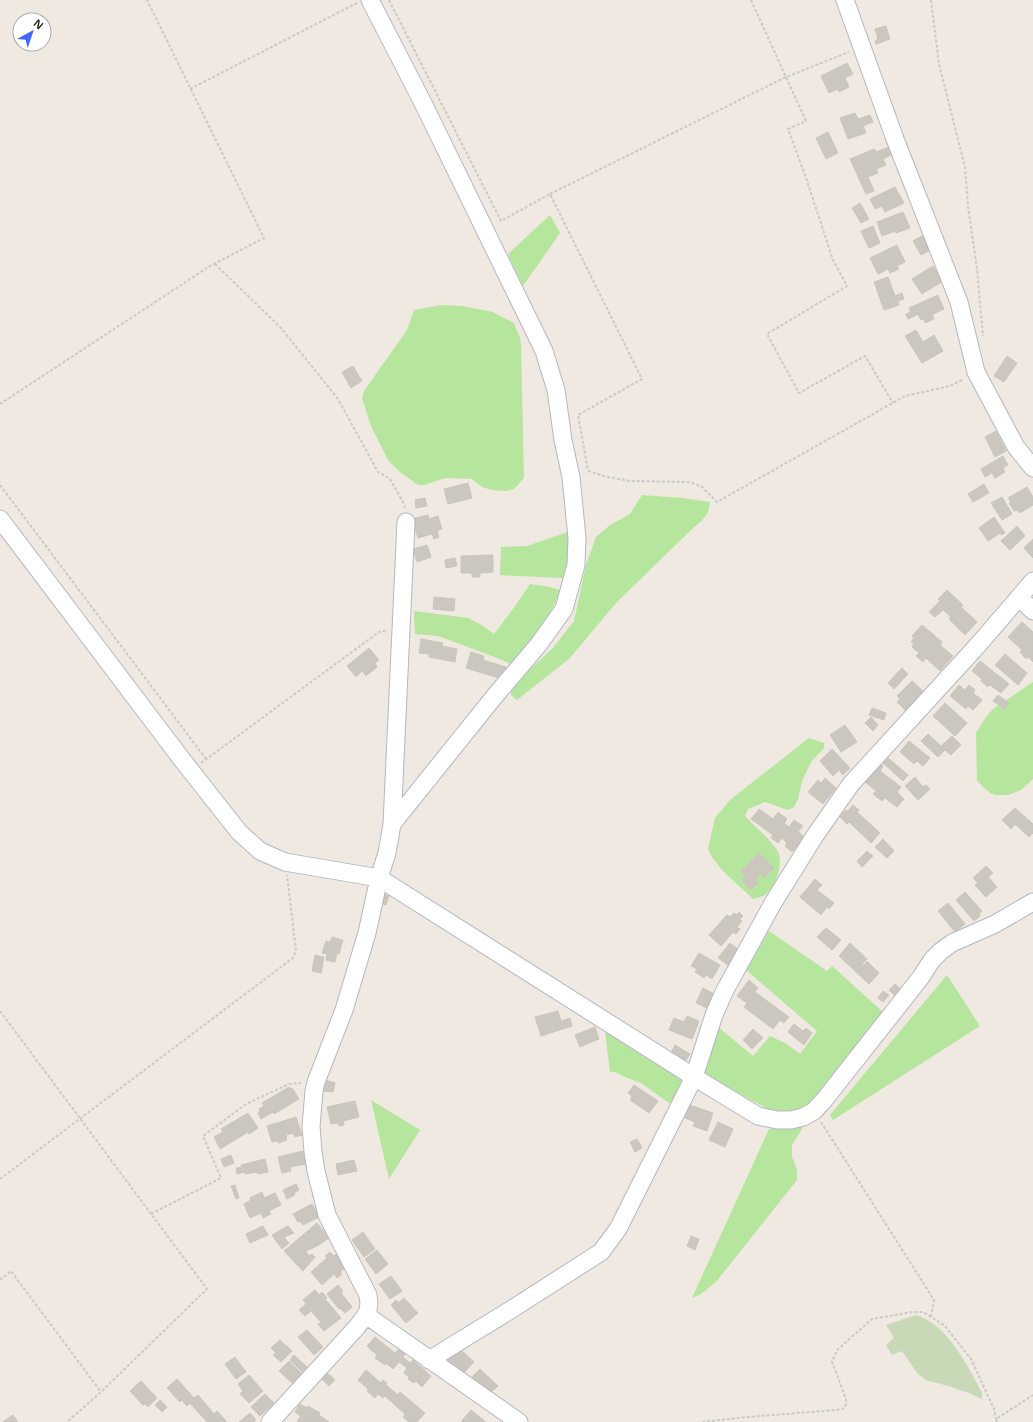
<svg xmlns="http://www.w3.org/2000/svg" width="1033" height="1422" font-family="'Noto Sans',sans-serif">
<rect width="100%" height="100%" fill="#efe9e1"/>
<!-- green -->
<path fill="#b6e59e" d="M550,215L560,233L523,286L508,254Z
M441,305L462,306L493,312L514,323L520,338L521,346L524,478L514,489L506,491L492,490L482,487L472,479L446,478L424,485H418L400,472L388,460L371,426L362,398L364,391L407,330L414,310Z
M642,495L682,498L710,502C709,515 703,520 693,528L617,602L569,659L517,700L511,695V691L523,676L553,648L574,621L586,565L596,537L610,525L630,514Z
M568,532C569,548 571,563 563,578L500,575L501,547L527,546Z
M530,584L550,587L560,590C551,619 529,642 510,664L500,659L438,636L415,634L414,611L468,618L480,624L494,634L513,609Z
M1033,682V779L1021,790L1008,795H995L990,793L977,781L976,733L986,717L993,709Z
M809,738L824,743V748L811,762L802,781L798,799L794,807L788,810L765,802L748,809L745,816C755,827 768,837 777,850C785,862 776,887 765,895C762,897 757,898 753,899L722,870L712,857L708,849L715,818L730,800Z
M769,931L827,971L832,966L883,1012L814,1102L804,1110L790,1113L773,1112L700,1072L717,1026L753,1056L770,1036L787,1044L800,1054L817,1031L746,970Z
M947,975L980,1026L833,1120L830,1115Z
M605,1031L675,1075L686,1084L672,1105L641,1083L627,1078L615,1072H610Z
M371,1100L420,1130L389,1179Z
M807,1121L792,1145V1157L797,1169V1180L716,1282L701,1294L692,1298L769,1129L792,1127Z"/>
<!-- cemetery -->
<path fill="#c8d9b8" d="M916,1315C947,1324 968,1366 982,1393V1399L969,1393L948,1386L926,1380L918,1374L902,1351L892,1355L886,1345L894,1338L886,1325Z"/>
<!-- building -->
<path fill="#cbc7bf" stroke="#cbc5ba" d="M886,26L890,39L876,44L875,41L878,39L875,29Z
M847,63L853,74L845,78L849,87L839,92L838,89L829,93L821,76Z
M855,113L858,119L870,115L873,122L863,126L866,133L848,139L840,118Z
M828,132L838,153L826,159L816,138Z
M892,146L895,153L883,159L886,165L876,169L878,173L868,177L874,191L866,194L850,159L874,149L876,152Z
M895,187L904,203L885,212L882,206L875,209L870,199Z
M860,203L869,219L861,223L852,208Z
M903,212L910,228L896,233L895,231L882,236L877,222Z
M873,226L880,243L869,248L861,231Z
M924,235L931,250L921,255L913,241Z
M897,245L905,262L897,266L899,269L890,273L888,269L878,274L870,258Z
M933,266L943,281L922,294L912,279Z
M888,277L895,296L902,293L904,299L898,301L899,305L884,310L874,282Z
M938,295L944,309L932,315L934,319L925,323L924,319L921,320L918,314L908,319L906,314L911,312L909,308Z
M916,330L923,342L934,335L943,351L922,363L905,336Z
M1007,356L1017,363L1004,382L994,376Z
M353,366L362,381L351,388L342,372Z
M996,431L1006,451L995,457L985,437Z
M1003,456L1008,465L1003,468L1005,472L995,478L992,473L985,477L981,469Z
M468,483L472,498L448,504L444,489Z
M984,484L989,493L973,502L968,494Z
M1027,487L1033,497V505L1020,513L1017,510L1014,511L1009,503L1011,502L1008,498Z
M1002,497L1012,514L1002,520L991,503Z
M425,498L427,506L416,508L415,500Z
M428,515L429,519L438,516L442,529L437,531L439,537L434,539L432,534L418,538L412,519Z
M994,517L1005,533L1001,535L1000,533L988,541L979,528Z
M1017,526L1025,536L1010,550L1001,541Z
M1033,539V558L1024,548Z
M427,545L431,557L417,562L413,549Z
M493,555V572L480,573V577H472V573H461V556Z
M455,558L457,566L446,568L445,560Z
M947,590L963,605L961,607L977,622L965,635L949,619L951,617L943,610L935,617L929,612L940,601L938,599Z
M434,597L455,599L454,611L433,609Z
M1022,622L1033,632V662L1028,657L1026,659L1020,652L1022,650L1008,637Z
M922,625L942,642L940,645L953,656L940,671L926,658L923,662L916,656L919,653L912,647L914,644L911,642L914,638L912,636Z
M421,639L443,643L442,646L457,649L455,662L429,657V654L419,653Z
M369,648L379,660L375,663L377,667L366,676L362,671L356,677L347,666Z
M471,652L484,656L483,660L506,667L502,679L466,668Z
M1005,654L1027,673L1018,685L995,665Z
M980,661L1009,684L1001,693L990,685L988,687L981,681L982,679L972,671Z
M902,668L908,674L894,689L888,683Z
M912,681L924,692L906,711L897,702L900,699L897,696Z
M959,685L965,690L969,685L975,690L973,693L982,700L973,710L968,706L966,709L950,696Z
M998,695L1009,703L1004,709L993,701Z
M945,703L967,723L955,736L933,716Z
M872,708L886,713L884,720L869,715Z
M871,717L878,725L873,731L865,723Z
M845,725L857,742L841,752L830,735Z
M928,734L941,746L952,736L961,745L951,755L945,750L938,757L921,741Z
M909,741L930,758L923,766L917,761L914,764L900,752Z
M832,749L850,768L843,775L839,770L833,776L820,761Z
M888,758L908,775L903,781L883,763Z
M879,763L883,766L880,771L901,787L897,792L904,799L897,807L885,798L882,801L873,794L876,791L864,781Z
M915,777L923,787L926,785L930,789L918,800L905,786Z
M825,778L836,788L823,804L808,792L818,780L821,783Z
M853,805L859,810L857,812L880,833L871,843L849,822L847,824L840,817L846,810L848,811Z
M1015,808L1033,824V833L1029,837L1015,824L1011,829L1002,820Z
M759,809L773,819L778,812L787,819L784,823L789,827L794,820L803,826L798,832L807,839L800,848L797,846L792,852L785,846L787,843L782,838L778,843L771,838L773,835L751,819Z
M883,839L894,851L887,858L875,847Z
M867,851L873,856L862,867L857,861Z
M759,853L774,868L764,878L761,874L755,880L758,883L751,890L742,881L746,877L741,871Z
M986,866L993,873L988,877L997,887L986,897L975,885L978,883L973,878Z
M815,879L822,885L817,890L834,903L829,909L827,907L821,915L800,897Z
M965,892L982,911L979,914L980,916L974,921L956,900Z
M382,894L389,896L386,905L379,902Z
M948,903L965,924L955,932L938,911Z
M739,912L743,916L740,919L742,921L737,927L740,929L736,934L733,932L721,946L709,935L727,915L730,917L734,913L737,915Z
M826,928L841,940L832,950L817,937Z
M332,937L343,940L339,954L337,953L335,962L326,960L327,954L322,953L326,941L330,942Z
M730,943L739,950L728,965L718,958Z
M850,943L867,959L862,964L864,965L867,961L879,973L869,984L839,956Z
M699,953L720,965L712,979L706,975L704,978L695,972L697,969L691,966Z
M315,955L324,957L321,973L312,971Z
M749,980L758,988L755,992L789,1017L784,1023L780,1020L773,1029L744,1007L747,1003L737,996Z
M895,984L903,992L897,998L889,990Z
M703,988L714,994L707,1008L696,1003Z
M883,991L889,995L883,1002L878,998Z
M558,1011L561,1021L570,1018L572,1026L541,1036L535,1017Z
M687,1016L699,1021L692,1039L669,1030L674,1018L684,1022Z
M794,1024L803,1031L806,1028L812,1033L804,1045L788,1032Z
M595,1027L599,1039L580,1047L575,1035Z
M753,1029L763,1038L752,1049L743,1040Z
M675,1045L690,1054L684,1063L670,1055Z
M325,1080L335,1083L333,1092L323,1091Z
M634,1085L658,1101L649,1113L630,1100L632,1096L628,1093Z
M289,1087L290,1089L292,1088L299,1099L274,1114L273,1112L261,1119L258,1113L260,1111L259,1109L264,1106L262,1103Z
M355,1101L359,1117L343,1121L344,1125L339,1126L338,1123L331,1124L327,1107Z
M690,1105L713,1113L707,1131L693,1126L695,1122L685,1118Z
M248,1113L258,1128L249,1134L248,1132L220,1149L214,1137L223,1132L221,1129Z
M296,1117L302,1135L295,1137L293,1133L286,1135L287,1140L279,1143L278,1141L272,1142L267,1126Z
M718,1122L733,1129L725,1147L709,1140Z
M637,1139L642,1148L635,1152L630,1142Z
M303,1151L306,1164L290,1167L291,1171L282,1173L278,1157Z
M231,1155L234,1163L224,1167L221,1159Z
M265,1159L268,1172L258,1174L257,1172L245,1174V1172L237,1174L236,1168L242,1167L241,1165Z
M354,1160L357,1171L338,1175L336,1164Z
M296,1184L299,1190L294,1193L295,1195L287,1199L283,1190Z
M235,1185L239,1198L236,1199L231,1186Z
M262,1192L264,1198L275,1193L281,1205L269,1211L271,1214L263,1218L261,1213L250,1218L244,1204L251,1200L250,1198Z
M312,1204L319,1217L303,1225L300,1221L298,1222L293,1214Z
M317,1223L329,1238L317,1246L306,1251L309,1256L312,1254L315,1257L303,1271L284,1251Z
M263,1226L268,1235L250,1243L246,1234Z
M288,1226L294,1233L284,1237L289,1243L282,1249L272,1235Z
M363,1232L375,1249L364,1257L352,1240Z
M691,1236L699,1239L695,1250L687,1246Z
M377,1250L388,1264L376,1274L365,1259Z
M330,1252L334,1256L336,1254L347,1266L340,1272L342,1274L337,1278L334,1274L322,1285L311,1272L327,1258L325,1256Z
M391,1276L402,1291L390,1299L379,1284Z
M338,1285L343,1291L341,1293L352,1307L345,1313L340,1308L339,1309L327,1294Z
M315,1290L319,1295L322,1292L327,1298L325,1299L341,1318L324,1331L318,1324L321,1322L311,1311L305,1316L299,1310L306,1304L303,1300Z
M404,1298L418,1313L406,1323L391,1305L396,1300L398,1303Z
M307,1330L323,1347L314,1355L298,1337Z
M375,1337L395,1353L399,1349L405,1354L403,1357L410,1363L413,1360L431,1376L422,1387L416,1381L414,1383L408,1379L409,1377L404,1373L407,1368L399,1362L393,1369L386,1363L385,1365L375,1358L377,1355L367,1346Z
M280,1340L292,1351L281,1362L273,1355L276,1353L271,1348Z
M459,1348L474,1362L462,1375L447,1361Z
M294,1355L307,1367L302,1372L290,1360Z
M235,1357L246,1372L236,1379L225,1364Z
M289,1361L302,1374L293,1384L279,1371Z
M480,1369L498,1386L489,1394L472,1377Z
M366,1370L381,1383L383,1380L387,1383L386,1385L398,1395L400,1392L425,1413L417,1422H409L403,1417L405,1414L385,1396L383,1398L378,1394L375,1398L367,1391L368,1389L358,1380Z
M327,1373L335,1380L329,1386L322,1379Z
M249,1375L263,1391L249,1403L240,1394L243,1391L238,1384Z
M177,1379L194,1398L198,1395L214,1414L217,1411L227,1422H207L190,1403L187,1406L182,1400L180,1402L167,1388Z
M141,1381L157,1398L148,1407L145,1404L143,1405L130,1391Z
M265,1394L274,1403L260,1416L251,1407Z
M160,1400L167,1407L162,1412L155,1405Z
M300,1404L307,1408L308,1406L320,1413L319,1415L329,1422H299L297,1421L301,1416L295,1412Z
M471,1410L486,1422H461Z
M250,1413L256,1420L254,1422H239Z
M13,1415L18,1422H3Z"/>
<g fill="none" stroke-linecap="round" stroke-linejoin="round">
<!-- minor casing -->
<g stroke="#b4b7c1" stroke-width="19">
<path id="minor" d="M370,0L423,103L544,351L556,390L563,440L571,477L577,538L576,565L564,609L539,644L494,697L392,824
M845,0L895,139L959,302L976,372L1016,447L1033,468
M0,519L180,757L239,832L260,851L285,862L379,878L694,1077L758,1116L777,1120H791L803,1117L814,1111L825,1099L921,977L932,960L941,951L952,943L995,924L1033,902
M1019,597L1033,611
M366,1315L519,1422
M429,1360L512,1309L601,1252L618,1229L694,1077L714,1015L724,992L773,903L814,837L851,784L978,645L1033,581
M270,1422L356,1328C366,1315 371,1312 368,1295L327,1215L316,1171L313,1152L311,1126L314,1091L316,1082L344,1010L367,933L379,878L387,853L392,824L406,522"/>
</g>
<!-- path -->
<path stroke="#c9c9c9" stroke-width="2" stroke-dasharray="3 2" stroke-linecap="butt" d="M389,0L501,221L550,194L642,379L578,415L588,471
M751,0L806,121L788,129L805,175L833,260L847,286L767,334L799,393L865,356L893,403
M931,0L939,64L965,167L968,206L977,269L983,336
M190,89L357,3
M550,194L786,77L849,52
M215,264L281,328L338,399L378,472L390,479L404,504L405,508
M0,404L210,266L264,238L147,0
M588,471L607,477L630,481L690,482L702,487L717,502L905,396L950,386L964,379
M0,485L206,759
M201,763L379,632L388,630
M0,1011L207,1289L101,1392L67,1422
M821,1122L934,1300L931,1316
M0,1179L293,958L296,951L287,875
M151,1214L221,1178L203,1136L246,1104L289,1084L301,1083
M0,1280L11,1271L101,1392
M702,1422L747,1417L836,1410L843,1409L846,1405V1399L832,1362L837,1350L872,1319L912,1312H923L944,1325L971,1359L994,1409L996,1419
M997,1422L996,1419L1033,1395"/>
<!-- minor -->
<use href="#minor" stroke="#fff" stroke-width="17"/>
</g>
<!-- north arrow -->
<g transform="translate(32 32) rotate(40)"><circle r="19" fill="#ffffff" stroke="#ababab"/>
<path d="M0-3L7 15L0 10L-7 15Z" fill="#4264fb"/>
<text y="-6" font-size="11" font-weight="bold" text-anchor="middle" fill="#2e2e2e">N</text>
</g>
</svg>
